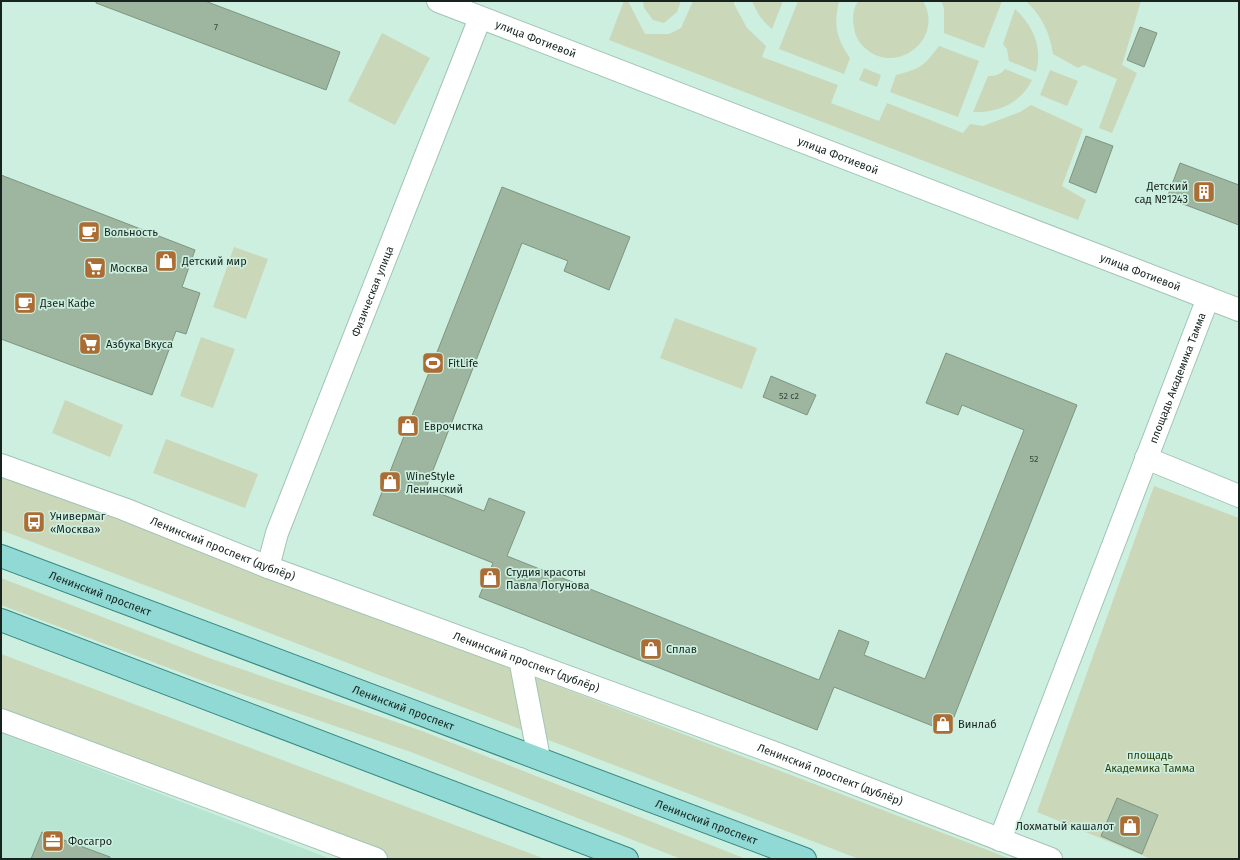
<svg xmlns="http://www.w3.org/2000/svg" width="1240" height="860" font-family="'Fira Sans',sans-serif">
<rect width="100%" height="100%" fill="#ccefe0"/>
<!-- built -->
<path fill="#b8e4d2" d="M1,733L331,859H1Z"/>
<!-- green -->
<path fill="#cbd7b9" d="M624,1H628L645,34H669L681,28L693,1H734V4L747,28L766,46L762,57L838,85L831,103L879,121L887,103L963,133L970,124L983,126L1020,112L1031,105L1083,129L1062,186L1086,200L1078,220L609,40Z
M643,1H681L677,12L664,23L653,20L644,8Z
M752,1H783L772,29C762,21 757,13 752,1Z
M798,1H835L839,2C833,25 837,39 850,58L844,74L779,49Z
M858,1H923C945,38 897,77 865,48C859,43 855,36 854,27C852,18 853,9 858,1Z
M941,1H1002L984,48L944,33V8Z
M1026,1H1141L1122,65L1137,73L1112,133L1099,128L1117,79L1084,65L1078,68L1053,54C1049,31 1043,18 1026,1Z
M1015,9C1033,25 1043,48 1036,72L1009,61L1007,49L1003,44Z
M382,33L430,58L395,125L348,101Z
M939,46L979,61L958,117L890,92L896,75C920,69 924,66 939,46Z
M864,68L881,75L877,87L859,80Z
M1005,69L1032,80C1021,103 998,113 973,112L988,76C996,76 1000,75 1005,69Z
M1050,70L1078,81L1067,106L1040,95Z
M234,247L268,259L246,319L213,307Z
M675,318L757,348L742,389L660,358Z
M201,337L235,349L213,408L180,396Z
M65,400L123,425L110,457L52,433Z
M166,439L258,474L245,508L153,473Z
M1,474L1011,859H859L1,530Z
M1154,486L1239,518V859H1151L1037,812Z
M1,578L209,658L422,731L746,859H681L411,752L198,679L1,605Z
M1,654L545,859H387L1,711Z"/>
<!-- building -->
<path fill="#9eb69f" stroke="#7e957f" d="M96,1H205L340,52L326,90L96,3Z
M1140,27L1157,33L1144,67L1127,60Z
M1086,136L1113,146L1096,193L1069,182Z
M1180,163L1239,185V225L1167,198Z
M1,175L195,250L182,287L200,293L186,334L176,331L152,395L1,339Z
M502,187L630,237L609,290L564,271L568,261L522,243L426,488L484,511L489,498L525,512L507,556L819,680L839,630L869,642L864,655L925,679L1024,430L962,405L958,415L926,403L946,353L1077,405L948,732L834,687L817,730L479,597L493,563L373,515Z
M771,376L816,395L807,415L763,397Z
M1117,798L1158,815L1142,854L1101,836Z
M42,832L110,857V859H31Z"/>
<g fill="none" stroke-linecap="round" stroke-linejoin="round">
<!-- minor casing -->
<g stroke="#a1c4b5" stroke-width="24">
<g id="minor">
<path id="s1" d="M438,1L1239,310"/>
<path d="M1146,458L1239,496"/>
<path id="s2" d="M268,567L277,533L480,18"/>
<path id="s3" d="M1000,840L1208,298"/>
</g>
</g>
<!-- tertiary casing -->
<g stroke="#a1c4b5" stroke-width="24">
<g id="tertiary">
<path id="s4" d="M1,465L124,509L268,567L775,753L1051,859"/>
<path d="M520,659L539,758"/>
<path d="M1,720L376,859"/>
</g>
</g>
<!-- primary casing -->
<g stroke="#368882" stroke-width="24">
<g id="primary">
<path id="s5" d="M1,556L805,859"/>
<path d="M1,620L627,859"/>
</g>
</g>
<!-- minor -->
<use href="#minor" stroke="#fff" stroke-width="22"/>
<!-- tertiary -->
<use href="#tertiary" stroke="#fff" stroke-width="22"/>
<!-- primary -->
<use href="#primary" stroke="#91d9d4" stroke-width="22"/>
</g>
<!-- icons -->
<defs>
<g id="building-square" transform="scale(1.15)"><rect x="-9" y="-9" width="18" height="18" rx="4" fill="#ac6d34" stroke="#ccefe0"/><path d="M-4-6H4V6H1V3H-1V6H-4ZM-2.5-4.3h1.7v1.8h-1.7ZM.8-4.3h1.7v1.8H.8ZM-2.5-1h1.7V.8h-1.7ZM.8-1h1.7V.8H.8Z" fill="#fff"/></g>
<g id="cafe-square" transform="scale(1.15)"><rect x="-9" y="-9" width="18" height="18" rx="4" fill="#ac6d34" stroke="#ccefe0"/><path d="M-5.5-4.5H6V0H3Q3 3.5 0 3.5H-2.5Q-5.5 3.5-5.5 0ZM3-3.2v2h1.7v-2ZM-6 4.5H4V6H-6Z" fill="#fff"/></g>
<g id="shop-square" transform="scale(1.15)"><rect x="-9" y="-9" width="18" height="18" rx="4" fill="#ac6d34" stroke="#ccefe0"/><path d="M-5-2.5h2.3a2.7 3.5 0 0 1 5.4 0H5L5.5 6h-11ZM-1.5-2.5h3a1.5 2.3 0 0 0-3 0Z" fill="#fff"/></g>
<g id="supermarket-square" transform="scale(1.15)"><rect x="-9" y="-9" width="18" height="18" rx="4" fill="#ac6d34" stroke="#ccefe0"/><path d="M-6-5.5h2.5l.6 2H6L4.5 2H-2.5L-4.4-4H-6ZM-1.5 3.2a1.3 1.3 0 1 0 .1 0ZM3 3.2a1.3 1.3 0 1 0 .1 0Z" fill="#fff"/></g>
<g id="stadium-square" transform="scale(1.15)"><rect x="-9" y="-9" width="18" height="18" rx="4" fill="#ac6d34" stroke="#ccefe0"/><path d="M0-5a6.5 5 0 1 0 0 10a6.5 5 0 1 0 0-10ZM-3.5-1.8h7v3.6h-7Z" fill="#fff"/></g>
<g id="bus-square" transform="scale(1.15)"><rect x="-9" y="-9" width="18" height="18" rx="4" fill="#ac6d34" stroke="#ccefe0"/><path d="M-5-6H5V4H4V6H2V4H-2V6H-4V4H-5ZM-3.5-4V0h7V-4ZM-3.5 1.2v1.5H-2V1.2ZM2 1.2v1.5H3.5V1.2Z" fill="#fff"/></g>
<g id="office-square" transform="scale(1.15)"><rect x="-9" y="-9" width="18" height="18" rx="4" fill="#ac6d34" stroke="#ccefe0"/><path d="M-6-3h4V-5.5h4V-3h4V5H-6ZM-1-4.5V-3h2v-1.5ZM-6 0V1H6V0Z" fill="#fff"/></g>
</defs>
<g fill-rule="evenodd">
<use href="#building-square" x="1204" y="192"/>
<use href="#cafe-square" x="89" y="232"/>
<use href="#shop-square" x="166" y="261"/>
<use href="#supermarket-square" x="95" y="268"/>
<use href="#cafe-square" x="25" y="303"/>
<use href="#supermarket-square" x="90" y="344"/>
<use href="#stadium-square" x="433" y="363"/>
<use href="#shop-square" x="408" y="426"/>
<use href="#shop-square" x="390" y="482"/>
<use href="#bus-square" x="34" y="522"/>
<use href="#shop-square" x="490" y="578"/>
<use href="#shop-square" x="651" y="649"/>
<use href="#shop-square" x="943" y="724"/>
<use href="#shop-square" x="1130" y="826"/>
<use href="#office-square" x="53" y="841"/>
</g>
<g text-anchor="middle" dominant-baseline="central" stroke-width="3.5" stroke-linejoin="round" paint-order="stroke">
<!-- number labels -->
<g font-size="9" fill="#38483e">
<text x="216" y="27">7</text>
<text x="789" y="396">52 с2</text>
<text x="1034" y="459">52</text>
</g>
<!-- street labels -->
<g font-size="11" fill="#16231e" stroke="#ccefe0">
<text stroke="none"><textPath href="#s1" startOffset="105">улица Фотиевой</textPath></text>
<text stroke="none"><textPath href="#s1" startOffset="429">улица Фотиевой</textPath></text>
<text stroke="none"><textPath href="#s1" startOffset="753">улица Фотиевой</textPath></text>
<text stroke="none"><textPath href="#s2" startOffset="295">Физическая улица</textPath></text>
<text stroke="none"><textPath href="#s3" startOffset="495">площадь Академика Тамма</textPath></text>
<text stroke="none"><textPath href="#s4" startOffset="237">Ленинский проспект (дублёр)</textPath></text>
<text stroke="none"><textPath href="#s5" startOffset="106">Ленинский проспект</textPath></text>
<text stroke="none"><textPath href="#s4" startOffset="561">Ленинский проспект (дублёр)</textPath></text>
<text stroke="none"><textPath href="#s5" startOffset="430">Ленинский проспект</textPath></text>
<text stroke="none"><textPath href="#s4" startOffset="885">Ленинский проспект (дублёр)</textPath></text>
<text stroke="none"><textPath href="#s5" startOffset="754">Ленинский проспект</textPath></text>
</g>
<!-- poi labels -->
<g font-size="11" fill="#16231e" stroke="#ccefe0" text-anchor="start">
<text x="1188" y="186" text-anchor="end">Детский<tspan x="1188" dy="13">сад №1243</tspan></text>
<text x="104" y="232">Вольность</text>
<text x="182" y="261">Детский мир</text>
<text x="110" y="268">Москва</text>
<text x="40" y="303">Дзен Кафе</text>
<text x="106" y="344">Азбука Вкуса</text>
<text x="448" y="363">FitLife</text>
<text x="424" y="426">Еврочистка</text>
<text x="406" y="476">WineStyle<tspan x="406" dy="13">Ленинский</tspan></text>
<text x="50" y="516">Универмаг<tspan x="50" dy="13">«Москва»</tspan></text>
<text x="506" y="572">Студия красоты<tspan x="506" dy="13">Павла Логунова</tspan></text>
<text x="666" y="649">Сплав</text>
<text x="958" y="724">Винлаб</text>
<text x="1114" y="826" text-anchor="end">Лохматый кашалот</text>
<text x="68" y="841">Фосагро</text>
</g>
<!-- park labels -->
<g font-size="11" fill="#33420d" stroke="#ccefe0">
<text x="1150" y="755">площадь<tspan x="1150" dy="13">Академика Тамма</tspan></text>
</g>
</g>
<!-- border -->
<rect width="1240" height="860" fill="none" stroke="#16231e" stroke-width="4"/>
</svg>
